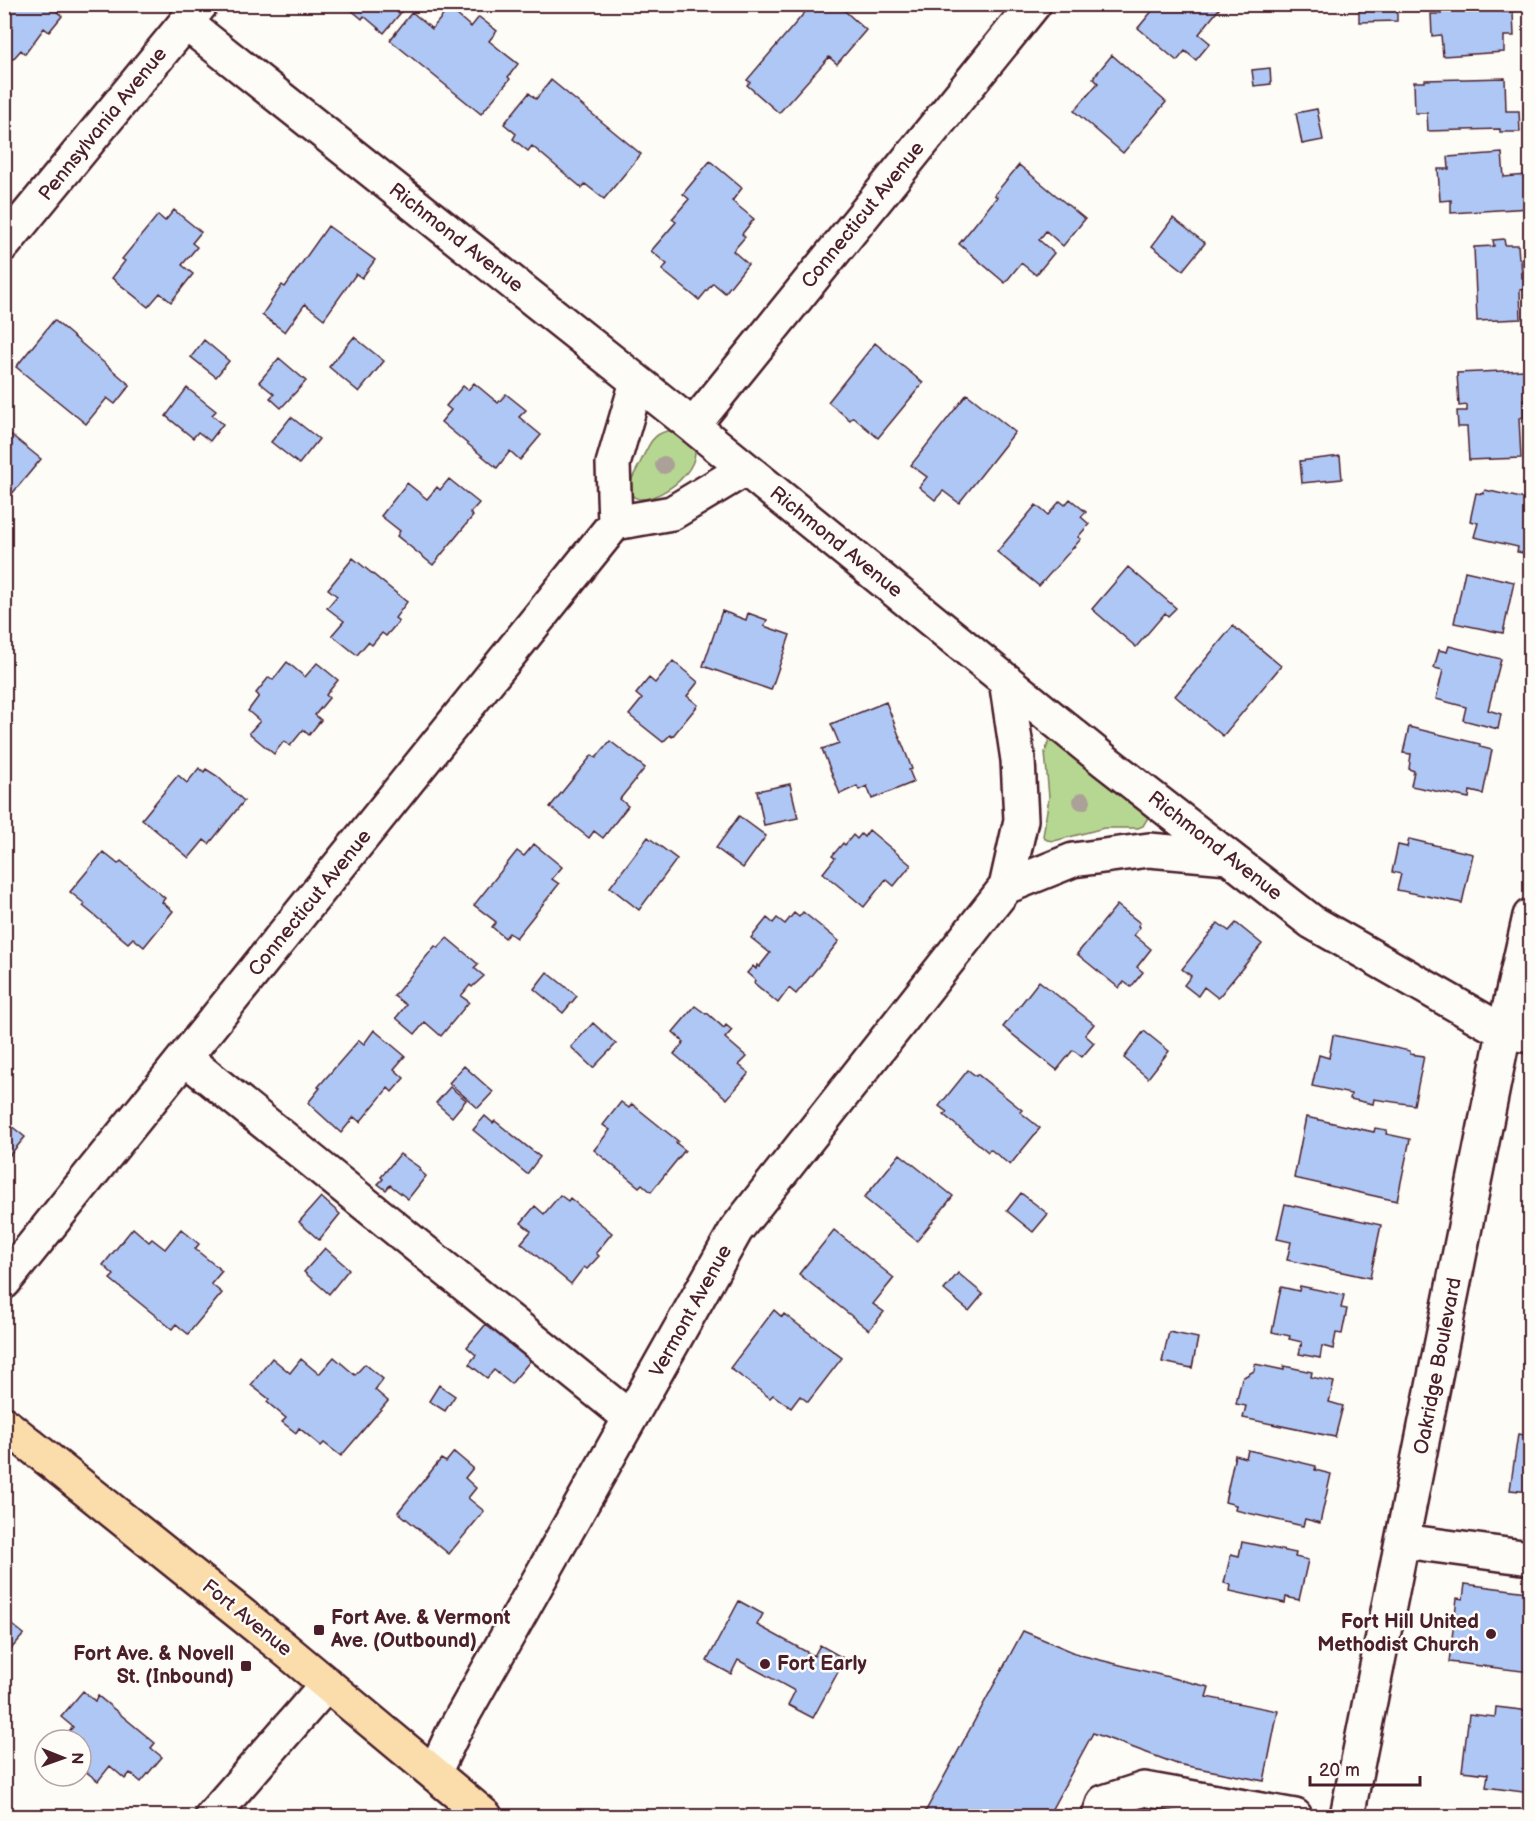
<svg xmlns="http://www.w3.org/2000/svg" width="1535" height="1821" font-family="'Balsamiq Sans',sans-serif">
<rect width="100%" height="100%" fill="#fdfcf7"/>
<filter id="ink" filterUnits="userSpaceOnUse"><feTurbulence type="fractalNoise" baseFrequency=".0167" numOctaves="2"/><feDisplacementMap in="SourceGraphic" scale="12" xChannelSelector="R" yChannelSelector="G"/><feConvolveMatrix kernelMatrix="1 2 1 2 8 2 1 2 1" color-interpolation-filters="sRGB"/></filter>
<g filter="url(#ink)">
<!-- green -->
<path fill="#b6d791" stroke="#807b5e" stroke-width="1.5" d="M667,431H675L695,449C698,485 621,521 631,482C633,475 638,468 641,461C648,447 651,435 667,431Z
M1054,739L1149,816L1143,826L1138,828H1104L1054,841L1047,840L1043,836L1044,830L1049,797L1045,752L1049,741Z"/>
<!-- building -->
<path fill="#afc7f5" stroke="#4a1f2b" stroke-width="1.5" d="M4,4H60L62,6L57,12L62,16L49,32L44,28L25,54L21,50L13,59L4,53Z
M344,4H408L384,33L364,16L362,19Z
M812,4H837L866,30L837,64L829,57L779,113L747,85L750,82L747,80Z
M1158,4H1223L1199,34L1210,43L1196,60L1185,51L1177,61L1138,28Z
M1359,4H1397V21L1359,22Z
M1440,4H1501L1502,12H1513L1514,36H1504V52L1443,56L1441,35L1432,36L1431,14H1441Z
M449,8L471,27L479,17L497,31L489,41L518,64L508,77L510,79L481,114L390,40L412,12L432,29Z
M1112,55L1166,102L1123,153L1074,111L1098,83L1093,78Z
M1270,68L1271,84L1254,86L1252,70Z
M1505,78L1506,111H1519L1520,132H1500V129L1428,131L1427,113H1415L1414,82H1425V80Z
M551,80L641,154L604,199L585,184L582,188L532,146L528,151L513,139L516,134L504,124L529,93L536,99Z
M1317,109L1323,140L1302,144L1296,113Z
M1502,153L1504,177L1527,175L1530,208L1451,213V200L1440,201L1438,169H1449L1448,157Z
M710,161L742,188L732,201L754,219L742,234L745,237L733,251L748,264L725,293L713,283L699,300L662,270L667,264L651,251L676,222L672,219L689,199L683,194Z
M1019,165L1085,219L1063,246L1046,231L1039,240L1054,253L1036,275L1021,263L1005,283L959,244L997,197L994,195Z
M174,210L201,232L192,243L197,247L182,265L193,274L171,302L160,293L148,307L112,278L125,261L122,259L158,215L165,221Z
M1173,218L1205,243L1183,270L1152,246Z
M328,226L375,260L362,278L356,274L324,319L305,304L285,332L262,315L282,285L285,287Z
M1504,239L1505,245H1518L1519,259H1521L1522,278H1526L1527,289L1520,290L1521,319L1477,321L1474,247L1494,246L1493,240Z
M54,320L130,385L115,404L107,398L86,424L16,367Z
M354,337L384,361L359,392L329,367Z
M204,340L229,361L216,377L191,357Z
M875,343L923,383L878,438L853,417L850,420L828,402Z
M279,358L306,381L281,408L270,398L274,394L259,382Z
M1525,370L1526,399H1523L1524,417L1519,418L1521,458L1469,460L1467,427H1458L1457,411H1467V405L1459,406L1457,373Z
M474,383L498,403L506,394L526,410L519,417L541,435L520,460L510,451L497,468L441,422L451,410L446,406L463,386L468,390Z
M187,388L216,411L212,415L223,424L210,441L198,432L193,438L166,416Z
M967,394L1015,432L959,503L943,491L935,500L919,487L927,477L911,465Z
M291,417L319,439L299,464L271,442Z
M4,429L41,459L11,495L4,490Z
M1340,456L1342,479L1302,483L1300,461Z
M449,479L479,503L470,513L473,516L433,565L397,536L400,531L381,516L407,483L427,499L437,487L440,490Z
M1485,490L1530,500L1526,520L1530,521L1529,554L1517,552L1518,547L1474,537L1478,523L1470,521L1476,493L1483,494Z
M1070,499L1086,512L1081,517L1089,524L1078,537L1081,539L1039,586L997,552L1036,505L1048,515L1060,501L1065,505Z
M353,558L407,602L395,618L399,621L386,636L382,633L372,645L368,642L357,655L332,635L344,621L327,608L337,596L328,589Z
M1128,567L1176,608L1168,616L1165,613L1136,647L1092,609Z
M1465,571L1514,582L1503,633L1454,623Z
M722,611L746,620L748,613L767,620L764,626L790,635L771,690L703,666Z
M1233,626L1281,666L1223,736L1175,696Z
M1449,646L1501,659L1488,710L1501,714L1498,729L1463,720L1466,707L1436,699L1443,670L1434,668L1439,650L1447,652Z
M673,661L698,682L687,696L698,705L672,737L670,735L663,742L629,715L642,699L636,694L649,678L655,683Z
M287,662L305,677L317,663L338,680L326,695L329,698L315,715L321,720L309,735L303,730L290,746L284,741L274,754L249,733L260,721L248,711L259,696L256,693L269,677L273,680Z
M886,702L912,769L909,770L914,782L872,799L867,786L859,790L857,786L840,794L822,749L839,743L831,724Z
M1409,727L1480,744V747L1492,750L1483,794L1470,791L1469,798L1411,786L1414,771L1409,769L1411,754L1403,753Z
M610,741L645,768L620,799L628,806L603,838L594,831L589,838L550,807L592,755L596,758Z
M199,768L204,772L206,769L217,776L244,801L209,844L204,840L189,858L142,819L178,775L187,783Z
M790,784L798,818L764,825L757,791Z
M739,816L766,836L743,868L716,848Z
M869,830L911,865L894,886L886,879L864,907L823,873L835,858L832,856L843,843L845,845L853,835L857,839L861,834L864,837Z
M648,837L677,859L639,910L610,887Z
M1409,839L1473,854L1462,903L1397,890L1401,874L1392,872L1398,845L1407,847Z
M534,844L562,867L552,879L559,884L516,938L509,933L505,938L492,927L496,922L474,905L517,851L524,856Z
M103,852L118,864L121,861L165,898L162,902L173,911L144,947L133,938L128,943L83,906L85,904L70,892Z
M1117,905L1140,923L1138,926L1140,927L1134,935L1151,949L1137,967L1143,972L1131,987L1124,982L1119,988L1077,954Z
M803,912L839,941L796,994L789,988L778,1003L754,983L755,980L747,973L753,966L756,969L757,965L759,967L770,953L751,938L767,918L773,923L777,918L785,924L794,913L799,917Z
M1218,923L1229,931L1236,923L1262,944L1218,998L1204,987L1198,996L1184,985L1191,976L1182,969Z
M447,938L478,964L474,968L484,976L472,987L470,985L461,996L469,1002L441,1036L425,1022L415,1034L396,1018L406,1005L394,996L435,946L438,948Z
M547,972L577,996L563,1013L534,989Z
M1039,981L1094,1024L1085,1035L1094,1043L1082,1057L1073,1050L1057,1070L1003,1027Z
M695,1006L706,1014L707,1013L724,1028L726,1025L732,1030L725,1038L747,1057L739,1065L749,1073L727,1099L674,1054L684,1042L673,1032Z
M593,1023L616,1044L593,1068L571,1047Z
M374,1030L405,1056L394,1069L404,1078L392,1092L388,1088L360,1122L354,1117L341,1133L308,1103L320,1088L318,1087L359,1040L364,1044Z
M1144,1031L1169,1051L1148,1078L1124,1058Z
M1333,1035L1410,1051V1054L1424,1056L1414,1105L1374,1099L1373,1104L1350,1099L1351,1094L1312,1086L1319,1055L1329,1058Z
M464,1066L493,1092L478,1108L449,1083Z
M968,1070L976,1076L977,1074L1022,1110L1020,1112L1040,1128L1010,1165L990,1149L988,1152L944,1115L947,1112L939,1106Z
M450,1087L466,1100L452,1117L436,1103Z
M621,1102L629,1108L632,1104L678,1141L676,1143L685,1150L651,1192L642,1184L639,1187L594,1150L610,1130L603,1125Z
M485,1116L493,1123L495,1121L540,1157L527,1174L473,1130Z
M1306,1117L1374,1132L1375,1128L1387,1130L1386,1134L1410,1139L1397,1201L1294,1178Z
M4,1125L8,1128L10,1125L25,1137L4,1162Z
M400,1154L420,1168L419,1170L426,1176L408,1199L390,1185L386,1190L378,1184L383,1179L381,1177Z
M900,1154L953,1196L917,1241L864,1198Z
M1021,1193L1048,1214L1033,1232L1007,1211Z
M560,1195L568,1201L570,1198L612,1233L596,1253L599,1256L587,1269L584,1267L571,1284L521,1243L531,1231L521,1223L535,1206L544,1214Z
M321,1197L340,1214L319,1240L299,1222Z
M1285,1204L1381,1225L1370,1278L1287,1260L1291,1242L1277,1239Z
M133,1228L149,1242L152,1239L165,1249L181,1229L199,1244L195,1249L222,1271L211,1284L222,1293L188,1334L176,1324L172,1329L110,1279L114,1275L103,1265Z
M834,1230L894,1278L873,1304L884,1312L869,1330L799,1274Z
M325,1248L349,1269L329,1294L304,1272Z
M958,1273L983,1294L969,1311L944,1290Z
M1300,1286L1344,1295L1341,1308L1347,1309L1342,1334L1336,1333L1333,1349L1322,1346L1320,1358L1299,1354L1302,1342L1289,1339L1290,1336L1272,1332L1281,1287L1299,1291Z
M774,1310L782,1317L784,1314L842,1358L808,1402L800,1396L791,1408L773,1395L770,1398L730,1368Z
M491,1318L535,1355L511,1384L494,1370L487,1378L469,1364L476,1355L467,1347Z
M1169,1332L1198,1338L1192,1368L1162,1362Z
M334,1357L355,1375L365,1364L383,1379L375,1390L388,1401L341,1456L324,1443L321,1446L299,1428L296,1433L282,1422L286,1418L267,1402L269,1399L251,1385L272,1358L290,1373L301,1359L319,1374Z
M1255,1364L1284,1370V1366L1312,1372L1311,1377L1334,1382L1329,1402L1343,1406L1335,1437L1243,1418L1246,1406L1236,1404L1242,1378L1254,1371Z
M1530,1371V1411H1526Z
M439,1385L455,1396L445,1411L429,1401Z
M1518,1434L1530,1436V1492L1510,1490Z
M1248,1450L1316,1466L1315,1470L1331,1474L1320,1523L1305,1519L1303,1526L1235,1510L1236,1505L1225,1502L1235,1455L1246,1458Z
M454,1452L473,1468L465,1478L476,1488L468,1498L484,1511L449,1554L398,1512L441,1459L446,1462Z
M1242,1542L1296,1553L1295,1557L1308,1560L1299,1600L1286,1597L1285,1603L1230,1591L1231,1585L1224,1583L1231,1554L1239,1556Z
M1465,1584L1527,1592L1526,1605H1530V1672L1449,1662L1457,1598L1463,1599Z
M739,1601L763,1614L757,1625L814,1656L820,1645L845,1659L813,1718L788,1705L795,1691L738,1660L731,1674L707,1661Z
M4,1618L24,1634L4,1657Z
M1023,1631L1080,1655L1209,1687L1206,1697L1278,1711L1264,1781L1177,1764L1093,1733L1048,1816H923Z
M83,1691L95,1701L98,1696L155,1743L151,1748L162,1757L141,1782L130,1773L125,1779L110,1766L98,1781L85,1771L80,1778L78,1776H81V1740H67L71,1734L68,1732L73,1727L61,1717Z
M1496,1707L1530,1711V1793L1486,1787L1488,1774L1462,1771L1469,1714L1495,1717Z"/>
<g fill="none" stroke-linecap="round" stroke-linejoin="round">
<!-- minor casing -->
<g stroke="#4a1f2b" stroke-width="38">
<path id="minor" d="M186,23L693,426L1105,761L1312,922L1504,1032L1530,1036
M4,244L201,4
M693,426L1034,4
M615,523L672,513L745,469
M1006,887L1073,860L1149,850L1228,857
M186,1059L630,1418
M4,1282L615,523L613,464L637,382
M1403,1541L1530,1558
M434,1773L454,1731L736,1230L1006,887L1021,820L1018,760L1006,680
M212,1816L327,1684
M1099,1816L1104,1802L1144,1789L1295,1816
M1347,1816L1504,1032L1530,916"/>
</g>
<!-- major casing -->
<g stroke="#4a1f2b" stroke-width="38">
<path id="major" d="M4,1424L281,1646L485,1816"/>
</g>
<!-- minor -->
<use href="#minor" stroke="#fdfcf7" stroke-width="33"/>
<!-- major -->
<use href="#major" stroke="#faddab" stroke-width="33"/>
</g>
<!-- trees -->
<g fill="#aca198">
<circle cx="664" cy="465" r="9"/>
<circle cx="1082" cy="801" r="9"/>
</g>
</g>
<!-- markers -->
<g fill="#4a1f2b" stroke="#fdfcf7" stroke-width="2">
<rect x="313" y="1624" width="12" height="12" rx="3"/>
<circle cx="1491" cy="1634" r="6"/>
<circle cx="765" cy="1664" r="6"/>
<rect x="240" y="1660" width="12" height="12" rx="3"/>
</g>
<g text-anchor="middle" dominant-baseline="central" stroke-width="5" stroke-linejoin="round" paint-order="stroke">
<!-- street labels -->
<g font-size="20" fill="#4a1f2b" stroke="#fdfcf7">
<text transform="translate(103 124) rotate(-51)">Pennsylvania Avenue</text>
<text transform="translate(863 215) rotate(-51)">Connecticut Avenue</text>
<text transform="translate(456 238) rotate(38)">Richmond Avenue</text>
<text transform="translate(836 542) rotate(39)">Richmond Avenue</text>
<text transform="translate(1215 846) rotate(38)">Richmond Avenue</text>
<text transform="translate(310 903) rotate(-51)">Connecticut Avenue</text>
<text transform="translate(691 1311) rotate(-61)">Vermont Avenue</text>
<text transform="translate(1438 1366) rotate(-79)">Oakridge Boulevard</text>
<text transform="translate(247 1618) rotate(39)">Fort Avenue</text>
</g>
<!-- poi labels -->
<g font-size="20" font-weight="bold" fill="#4a1f2b" stroke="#fdfcf7" text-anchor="start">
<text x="331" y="1618">Fort Ave. &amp; Vermont<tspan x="331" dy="23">Ave. (Outbound)</tspan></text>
<text x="1479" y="1622" text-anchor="end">Fort Hill United<tspan x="1479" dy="23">Methodist Church</tspan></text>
<text x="234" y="1654" text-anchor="end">Fort Ave. &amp; Novell<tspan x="234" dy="23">St. (Inbound)</tspan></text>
<text x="777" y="1664">Fort Early</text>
</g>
</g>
<!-- margin -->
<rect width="1535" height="1821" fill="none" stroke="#fdfcf7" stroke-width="24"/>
<rect x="12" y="12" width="1511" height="1797" fill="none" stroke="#4a1f2b" stroke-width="2" filter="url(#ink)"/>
<!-- north arrow -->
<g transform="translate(63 1758) rotate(91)"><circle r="28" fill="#fdfcf7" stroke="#b5a4a5" stroke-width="1.5"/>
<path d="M0-4.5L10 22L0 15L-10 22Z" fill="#4a1f2b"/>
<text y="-9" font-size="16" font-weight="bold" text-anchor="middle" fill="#4a1f2b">N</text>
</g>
<!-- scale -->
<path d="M1310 1776v9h110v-9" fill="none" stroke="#4a1f2b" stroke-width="3"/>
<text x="1319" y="1776" font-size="18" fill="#4a1f2b" stroke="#fdfcf7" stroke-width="4.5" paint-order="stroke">20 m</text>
</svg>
